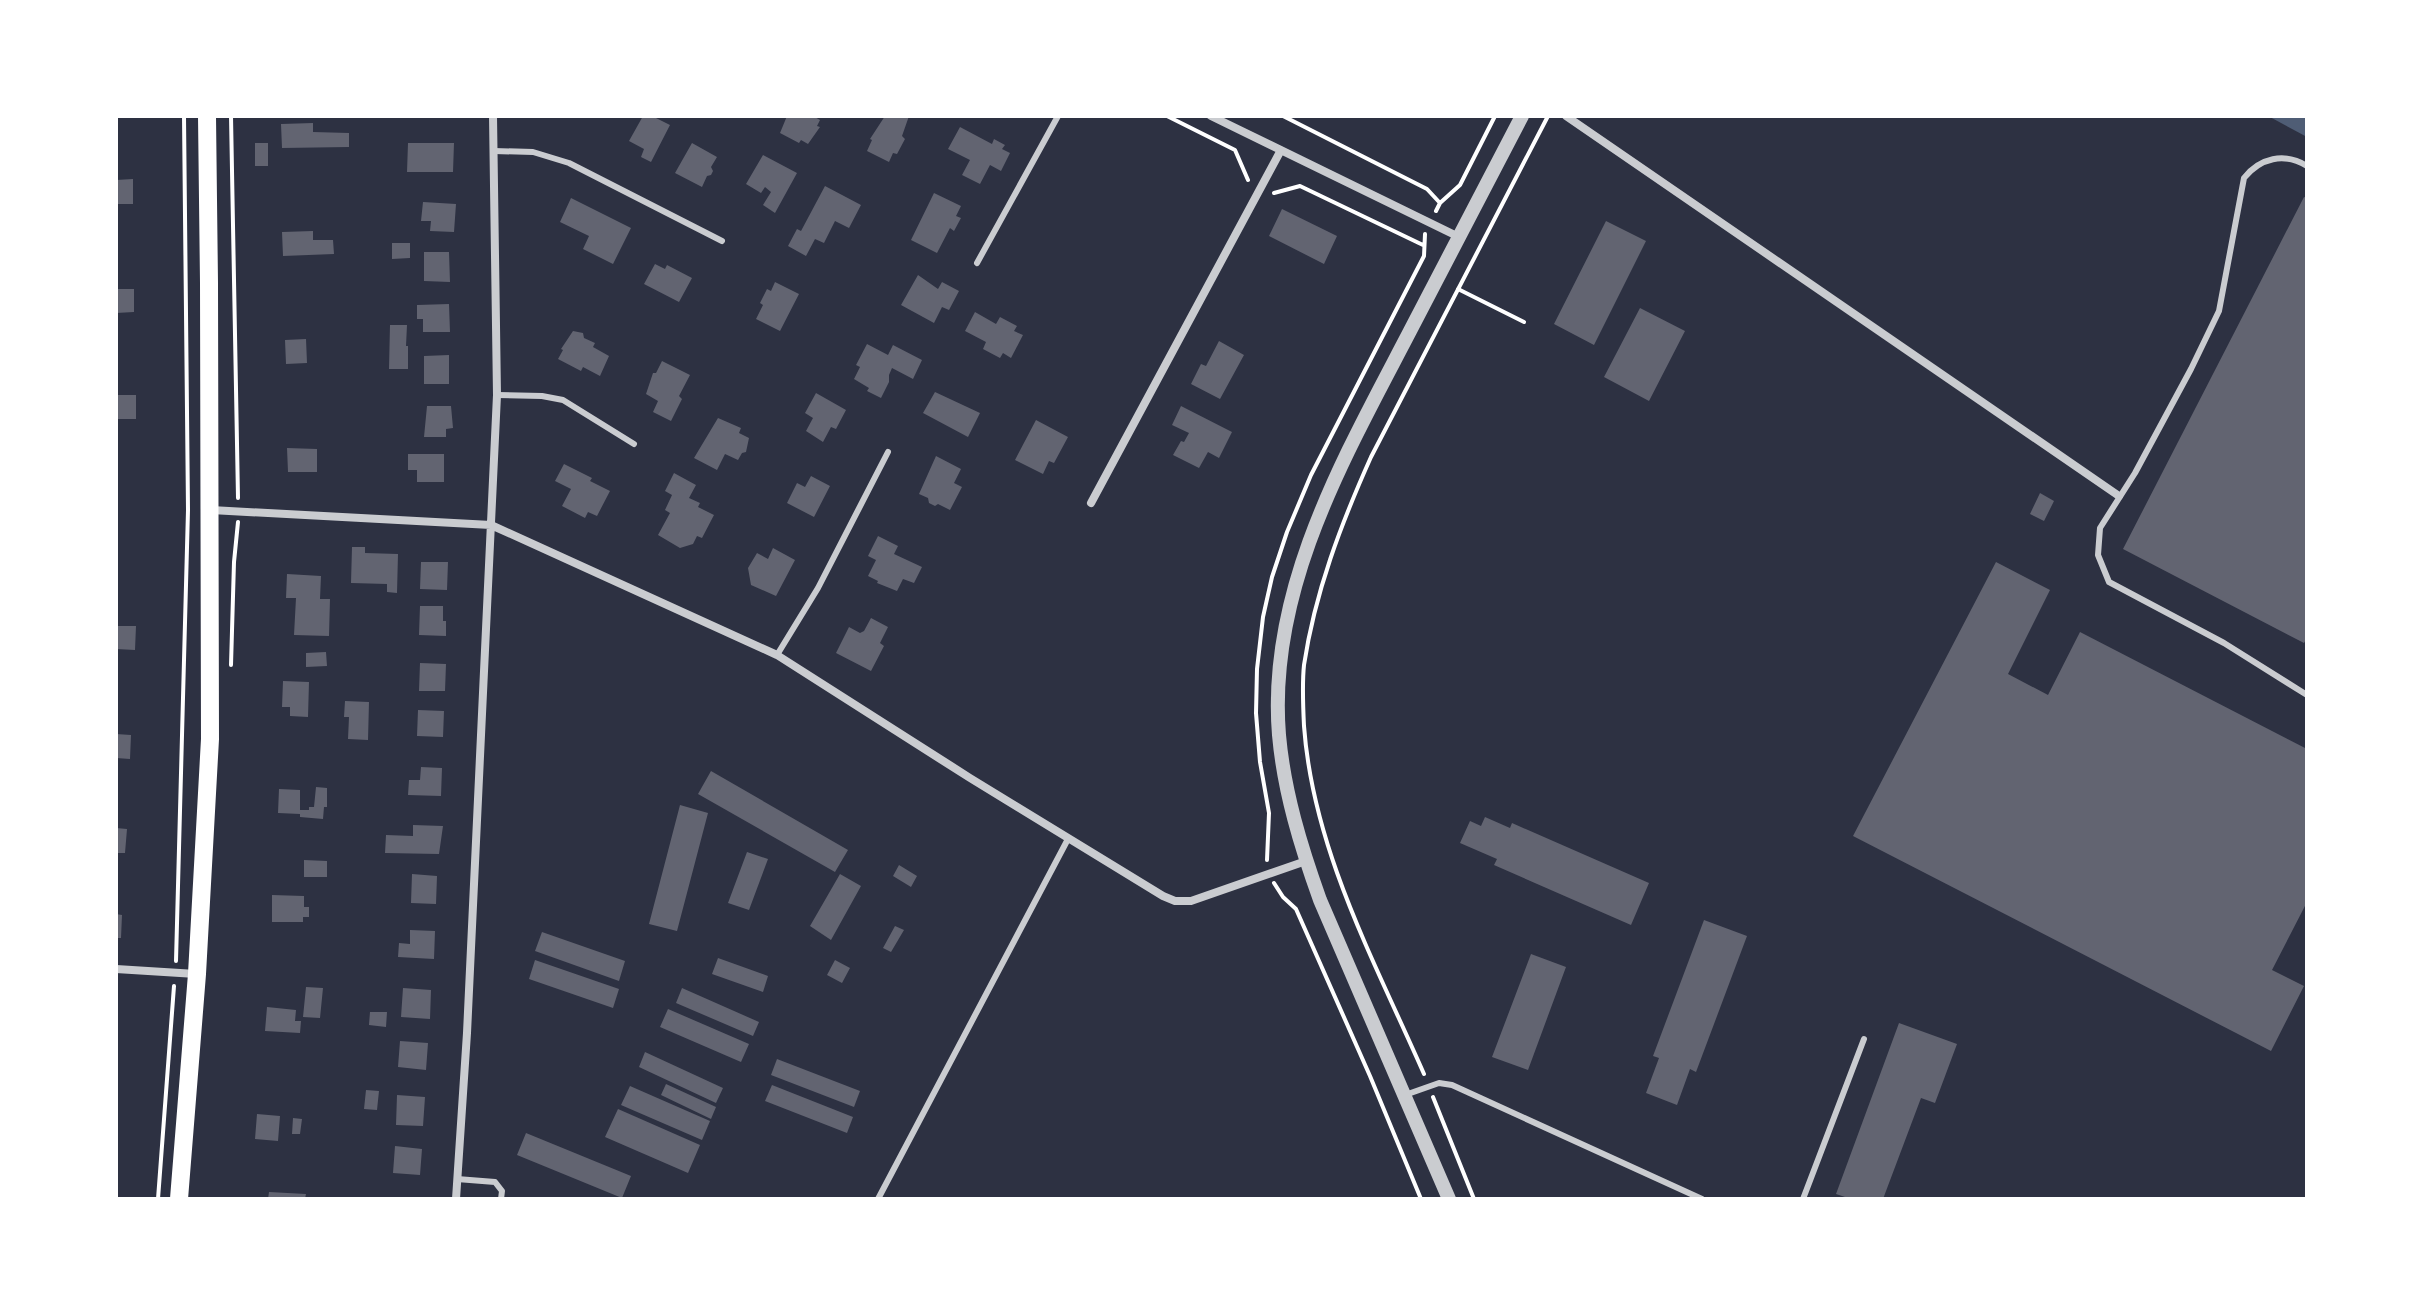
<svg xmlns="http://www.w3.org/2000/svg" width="2423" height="1315" font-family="'Fira Sans',sans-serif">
<rect width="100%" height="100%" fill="#2d3142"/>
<!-- water -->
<path fill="#4f5d75" d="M2307,116V137L2270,117V116Z"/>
<!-- building -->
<path fill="#626471" d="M643,116H652L670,125L651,162L641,157L644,149L629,141Z
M787,116H813L820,120L817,126L820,127L808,144L801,140L799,143L780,133Z
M885,116H909L902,136L905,139L897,154L893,153L889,162L867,151L872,140L870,139Z
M313,123V132L349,133V147L282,148L281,124Z
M960,127L992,144L994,139L1005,145L1002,149L1010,153L1001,171L990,165L980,184L962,175L970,160L948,149Z
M255,143H268V166H255Z
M408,143H454L453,172H407Z
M692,143L717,157L711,167L713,171L711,175L707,176L702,187L675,173Z
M763,155L797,173L775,213L763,205L771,192L765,187L761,193L746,184Z
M133,179V204H116V180Z
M825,186L861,205L849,228L835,221L824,243L815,239L806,256L788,246L797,229L801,231Z
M934,193L961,206L956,216L961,218L954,231L950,228L937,253L911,240Z
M2304,197L2307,198V638L2304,643L2123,549Z
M571,198L631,228L613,264L583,249L589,236L560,222Z
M423,202L456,204L454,232L430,231L431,221H421Z
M1282,209L1337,236L1324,264L1269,236Z
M1606,221L1646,241L1594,345L1554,324Z
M313,231V240H333L334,254L283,256L282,232Z
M392,243H410V258L392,259Z
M424,252H449L450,282L424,281Z
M655,264L665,269L667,265L692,278L679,302L644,284Z
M918,275L938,289L942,282L959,291L949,310L942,307L934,323L901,305Z
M775,282L799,294L780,331L756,319L763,305L760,303L767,289L771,291Z
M116,289H134V312L116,313Z
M449,304L450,332H423V319H417V305Z
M1640,308L1685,331L1649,401L1604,377Z
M975,312L996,324L1000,317L1017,326L1014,331L1023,335L1011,358L1003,353L1000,358L983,349L986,342L965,331Z
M390,325H407L406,346H408V369H389Z
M573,331L583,333L584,338L595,343L593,347L609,356L600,376L583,367L581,371L558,359L563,350L561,349Z
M306,339L307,363L286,364L285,340Z
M1219,341L1244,355L1220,399L1191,384L1201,364L1206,366Z
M867,344L888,355L893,345L922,360L913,379L892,368L889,375V382L881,398L867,391L869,388L854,379L860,367L856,365Z
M449,355V384H424V356Z
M662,361L690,375L679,396L682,399L671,421L653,412L658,401L646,394L653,373H656Z
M935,392L980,413L968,437L923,413Z
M816,393L846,410L836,429L831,427L823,442L806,431L813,418L805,413Z
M116,395H136V419H116Z
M427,406H451L453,428L446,429V437H424Z
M1181,406L1232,432L1219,458L1208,452L1199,468L1173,455L1181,441L1184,442L1189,433L1172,425Z
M718,418L741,428L739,433L749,438L746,452L742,453L738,460L725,454L717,470L694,458Z
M1036,420L1068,437L1054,463L1049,461L1043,474L1015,460Z
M287,448L317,449V472H288Z
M408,454H444V482H417V470H408Z
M936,456L961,469L954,483L962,487L950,510L938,504L935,506L929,503L928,498L919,494Z
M564,464L592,478L590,481L610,491L597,516L588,512L585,518L562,506L571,489L555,481Z
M674,473L696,485L689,498L700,503L698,507L714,515L702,538L697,536L693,544L680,548L658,535L670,513L665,510L672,495L665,491Z
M811,476L830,486L814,517L787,503L797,483L805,487Z
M2040,493L2054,501L2044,521L2030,514Z
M878,536L898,546L894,554L922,567L914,583L903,579L897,591L877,583L878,581L868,576L876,560L868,556Z
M352,547H365V553L398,554L397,593L387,592V584L351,583Z
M773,548L795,560L776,596L751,585L748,568L757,553L768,559Z
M421,562H448L447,590L420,589Z
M1996,562L2050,590L2008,674L2048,695L2080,632L2307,749V902L2272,970L2304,986L2271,1051L1853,836Z
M287,574L321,576L320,599H330L329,636L294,635L296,598H286Z
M420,606H443V621H446V636L419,635Z
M871,618L888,627L880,643L884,646L871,671L836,653L849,627L860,633L864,631Z
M116,626H136L135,650L116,649Z
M326,652L327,666L306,667V653Z
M420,663L446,664L445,691H419Z
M283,681L309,682L308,717L290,716V707H282Z
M345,701L369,702L368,740L348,739L349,717H344Z
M418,710L444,711L443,737L417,736Z
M116,734L131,735L130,759L116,758Z
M421,767L442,768L441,796L408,795L409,780H420Z
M711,771L848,850L835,872L698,794Z
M316,787L327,788V807H324L323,819L300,817V814L278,813L279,789L300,790V810H309V807H314Z
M680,805L708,813L677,931L649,924Z
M1485,817L1510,828L1512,823L1649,883L1631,925L1494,865L1497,859L1460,843L1470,821L1481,826Z
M413,825L443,826L439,854L385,853L386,835L413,836Z
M116,828L127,829L125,853H116Z
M747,852L768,859L749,910L728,903Z
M304,860L327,861V877H304Z
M899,865L917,876L911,887L893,876Z
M412,874L437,876L436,904L411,903Z
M840,874L861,886L831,940L810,926Z
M272,895L304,896V907H309V917H303V922H272Z
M116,914L122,915L121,938H116Z
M1704,920L1747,936L1696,1072L1690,1069L1677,1105L1646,1093L1659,1058L1653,1056Z
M895,926L904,930L891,952L883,948Z
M410,930L435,931L434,959L398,957L399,943L410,944Z
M542,932L625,961L619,981L535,951Z
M1531,954L1566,967L1528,1070L1492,1057Z
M718,958L768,976L763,992L712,974Z
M535,960L619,989L613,1008L529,979Z
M835,960L850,968L842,983L827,975Z
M306,987L323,988L320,1018L303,1017Z
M403,988L431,990L430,1019L401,1017Z
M682,988L759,1022L753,1036L676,1003Z
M267,1007L296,1010L295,1021H301L300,1033L265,1031Z
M668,1009L749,1044L741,1062L660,1027Z
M370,1012H387L386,1027L369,1025Z
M1899,1023L1957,1044L1935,1103L1921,1098L1883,1199H1851L1836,1194Z
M400,1041L428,1043L426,1070L398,1067Z
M645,1052L723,1088L716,1103L639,1067Z
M777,1059L860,1091L854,1107L771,1075Z
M666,1084L716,1107L711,1119L661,1095Z
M772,1085L853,1117L847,1133L765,1101Z
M630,1086L710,1121L702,1140L621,1105Z
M366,1090L379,1091L377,1110L364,1109Z
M397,1095L425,1097L423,1126L396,1125Z
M618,1109L700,1145L688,1173L605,1137Z
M257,1114L280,1116L278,1141L255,1139Z
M293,1118L302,1119L300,1134H292Z
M526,1133L631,1176L622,1198L517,1155Z
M395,1146L422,1149L420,1175L393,1173Z
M269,1192L306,1194L305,1199H268Z"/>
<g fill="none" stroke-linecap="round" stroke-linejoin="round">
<!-- path -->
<path stroke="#fff" stroke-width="4" d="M231,116L238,498
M1167,116L1235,150L1248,180
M1283,116L1427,189L1440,203
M1274,193L1300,186L1423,245
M1436,211L1440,203L1460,185L1495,116
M1458,289L1524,322
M231,665L234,562L238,522
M1267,860L1269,813L1260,762L1256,713L1257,669L1263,617L1272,577L1287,532L1311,475L1424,256L1425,234
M1274,883L1283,897L1296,909L1370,1076L1421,1199
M176,961L188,510L184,116
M1424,1074C1375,962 1313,850 1304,726C1303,706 1302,684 1304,665C1315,592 1341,524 1371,457L1548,116
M1433,1097L1474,1199
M158,1199L174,986"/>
<!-- service -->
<path stroke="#caccd0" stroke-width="6" d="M494,151L533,152L569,163L722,241
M2307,166C2284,152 2260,158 2244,178L2219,311L2191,369L2135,473L2100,528L2098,555L2109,582L2224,643L2307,695
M977,263L1058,116
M497,395L542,396L563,400L634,444
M777,655L818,588L888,452
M1405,1095L1439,1083L1452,1085L1702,1199
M457,1179L495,1182L502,1191L501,1199
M878,1199L1068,839
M1803,1199L1864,1039"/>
<!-- minor -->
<path stroke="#caccd0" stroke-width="8" d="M1211,116L1459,237
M1566,116L2119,496
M1091,503L1281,150
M211,510L491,525L777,655L970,778L1163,896L1175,901H1191L1306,861
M116,969L196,974
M456,1199L467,1033L497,395L493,116"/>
<!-- tertiary -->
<path stroke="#caccd0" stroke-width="14" d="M1449,1199L1320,900C1301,847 1284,792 1279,735C1267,589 1345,456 1410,331C1447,260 1484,188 1522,116"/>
<!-- primary -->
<path stroke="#fff" stroke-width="18" d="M179,1199L197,974L210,739L209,283L207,116"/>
</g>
<!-- border -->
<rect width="2423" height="1315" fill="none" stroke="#ffffff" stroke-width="236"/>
</svg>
